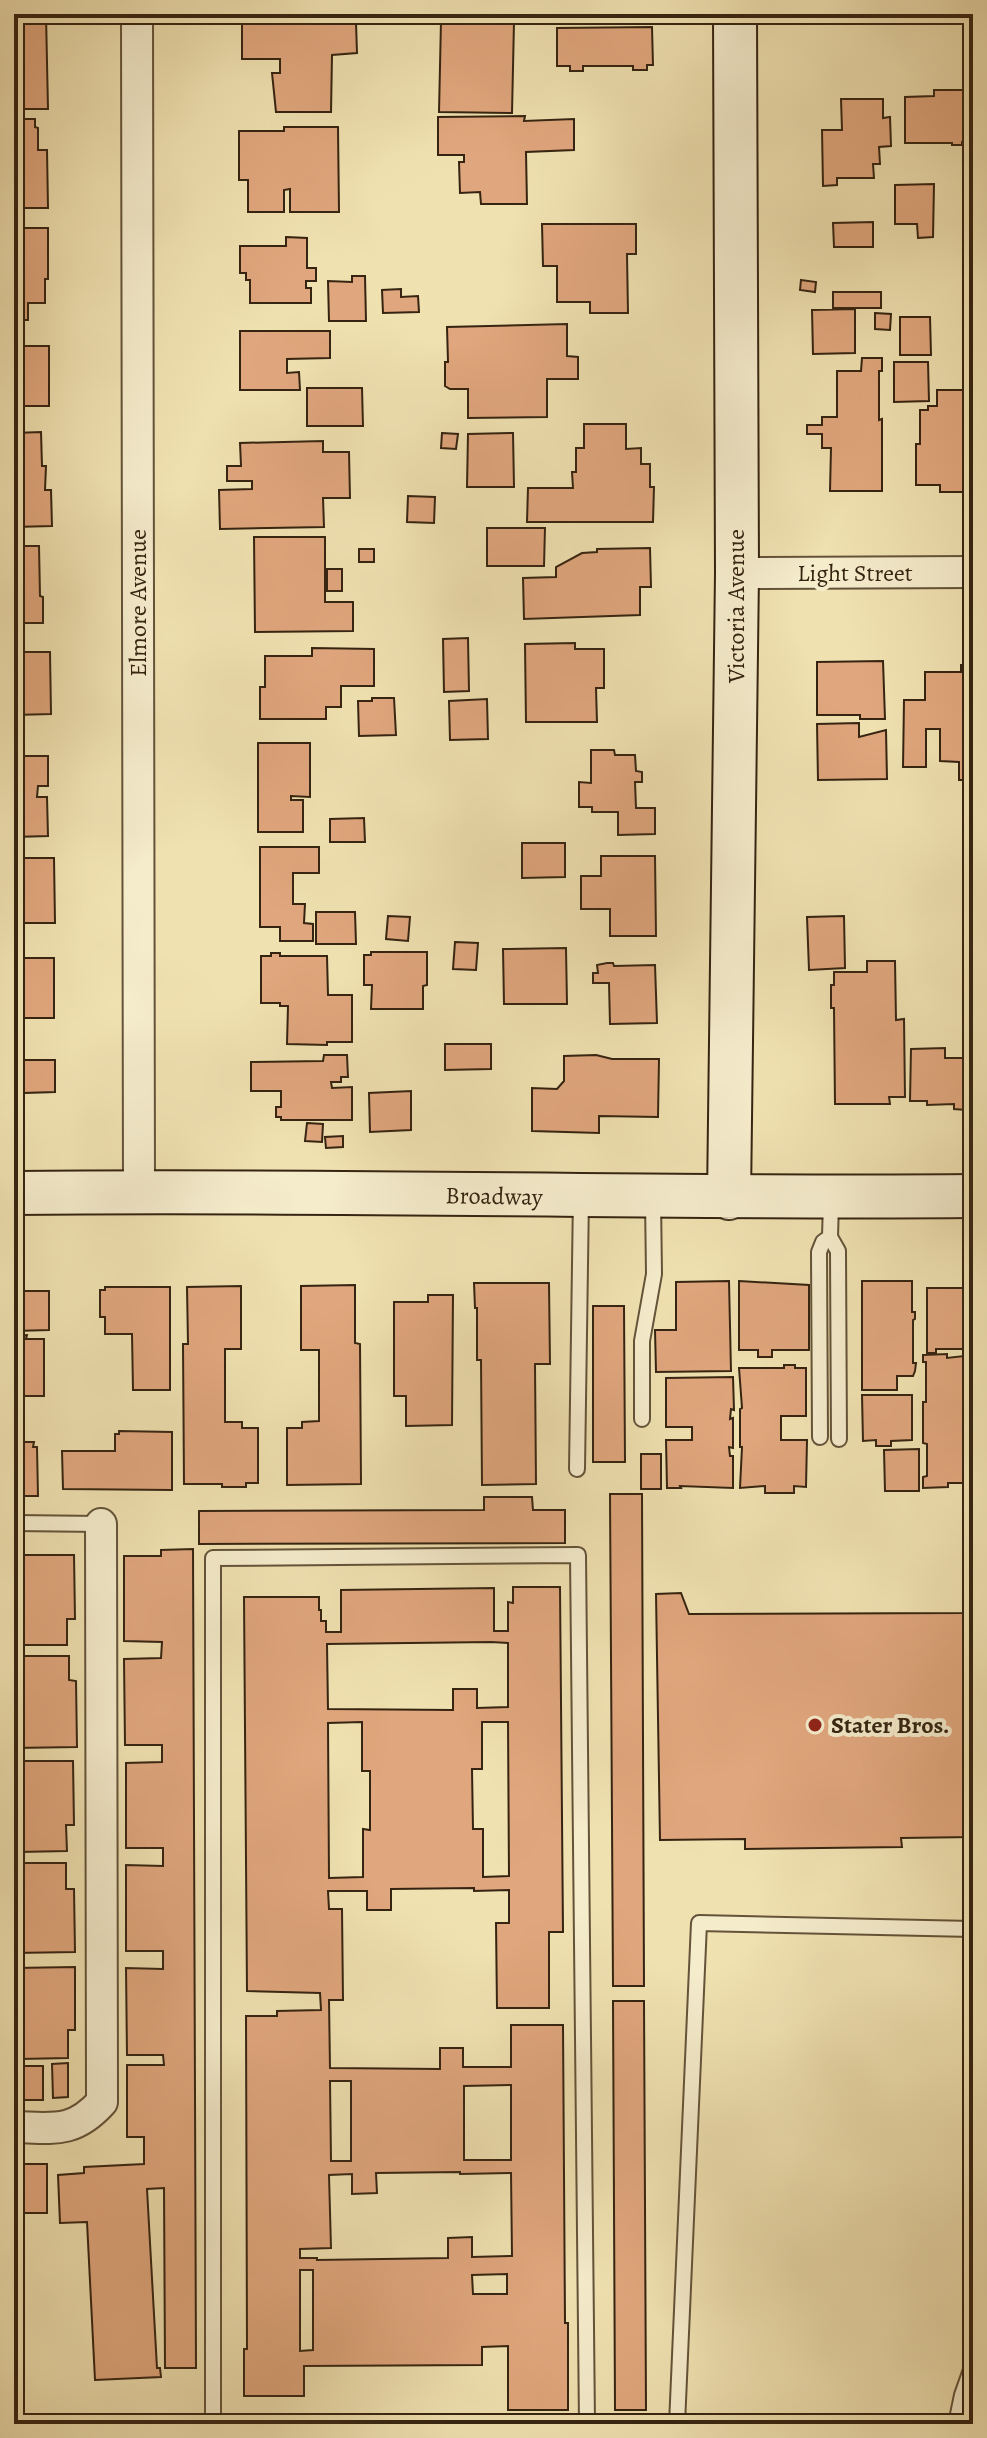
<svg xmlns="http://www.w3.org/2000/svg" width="987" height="2438" font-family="Alegreya,serif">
<rect width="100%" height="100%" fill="#f0e1b1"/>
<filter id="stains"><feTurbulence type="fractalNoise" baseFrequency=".0025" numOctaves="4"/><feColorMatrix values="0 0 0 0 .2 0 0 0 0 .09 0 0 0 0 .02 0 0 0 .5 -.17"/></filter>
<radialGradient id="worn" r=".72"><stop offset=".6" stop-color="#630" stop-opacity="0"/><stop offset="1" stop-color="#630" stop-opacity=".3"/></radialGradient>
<!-- building -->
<path fill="#e0a67d" stroke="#352411" stroke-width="2" fill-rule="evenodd" d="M242,14L274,15L273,23H356L357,53L332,55L331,112H276L272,73H280V59H242Z
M14,15H46L48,109H14Z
M441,21L514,22L512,113L439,112Z
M652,27L653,65H647V70H633V66H583V71H570V66H557V28Z
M934,90H967V95L973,100V142H962V145H952V143H905V97L934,96Z
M841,99H883V118L890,117L891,146L879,147L880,164H873L874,178H837V185L823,186L822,130H842Z
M525,116L524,121L574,119V150L526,152L527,204H481L480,192L460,193L459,162H464V155H438V117Z
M14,119H35V127L38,128V150H47L48,208H14Z
M284,127H338L339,212H290V189L284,190V212H248V180H239V131H284Z
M934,184L933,237L918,238L917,224H895V185Z
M873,222V247H834L833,223Z
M542,224H636V254H627L628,313H590V302H557V266H543Z
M14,228H48V279H45V303H28V320H14Z
M286,237L307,238V268H316V281H306V288H311V303H250V280H246V273H240V246H286Z
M352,276H365L366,321H329L328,281L352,282Z
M801,280L816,282L815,292L800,290Z
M401,289V297L418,296L419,312L383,313L382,290Z
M833,292H881V308H833Z
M855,309V353L813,354L812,310Z
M875,313L891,314L890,330L875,329Z
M900,317H930L931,355H900Z
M567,324V356L578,357V379H547V417L468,418V389H450L445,386V362H448L447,327Z
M240,331H330V358L287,359V373L299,372L300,390H240Z
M14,346H49V406H14Z
M862,358H882V371H879V420L882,419V491H830L831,448H822V434H807V425H822V417H837V371H861Z
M894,362H928L929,401L894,402Z
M307,388H362L363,426H307Z
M937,390H973V492H940V485H916V444H920V410H928V406H937Z
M584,424H626V449L641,448V464H650V487H654L653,522H527L528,488H573L572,472H576V448H584Z
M41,432L42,466H46L45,490H51L52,526L14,527V433Z
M442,433L458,434L456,449L441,448Z
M513,433L514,487H467L468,434Z
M323,441V452H349L350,498H323L324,527L220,529L219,490L252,489V481H227V466H241L240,443Z
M408,496L435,497L434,523L407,522Z
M487,528H545L544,566H487Z
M254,537H325V602H353V631L255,632Z
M14,546H39L40,596L43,597V623H14Z
M650,548L651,587H640V615L524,619L523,578L556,577V567L582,553L597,552V549Z
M359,549H374V562H359Z
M327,569H342V591H327Z
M468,638L469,691L444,692L443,639Z
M575,643V649H604V688H596L597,722H526L525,644Z
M312,648L374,649V686H341V707H326V719H260V687H265V656H312Z
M14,652H50L51,714L14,715Z
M883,661L885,719H860V715H817V662Z
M961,665H973V780H959V762L940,761V729H926V767H903L904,700H925V672H961Z
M372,698H394L396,735L359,736L358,701H372Z
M487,699L488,739L450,740L449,701Z
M859,723V737L886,730L887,779L818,780L817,724Z
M258,743H310V797L291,796V800H303V832H258Z
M591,750H614L615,755H635L636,771L642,772V782H635L636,808H655V834L618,835V812H592V807H579V782L591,783Z
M14,756H48V786H38L37,797H47L48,836L14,837Z
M364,818L365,842H330V819Z
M522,843H565V877L522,878Z
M260,847H319V873H293V904H305L304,923L313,924V941H280V927H260Z
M601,856H655L656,936H610V909H581V876H601Z
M14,858H54L55,923H14Z
M316,912H355L356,944H316Z
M388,916L410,917L408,941L386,939Z
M844,916L845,968L809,970L807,917Z
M455,942L478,943L476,970L453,969Z
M566,948L567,1004H504L503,949Z
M371,952H427V985L423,986V1009H371L372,985H364V955H371Z
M271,953H280V956H327L328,995H352V1042H327V1045L287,1044L288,1006H280V1003H261V956H271Z
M14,958H54V1018H14Z
M967,959H973V993H966Z
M867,961H895L896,1020L904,1019L905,1097H889L890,1104H835L834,1008H831V985H834V972H867Z
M607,963H613L614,966L655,965L657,1023L610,1024L609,983H593V973H598L597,965Z
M445,1044H491V1069L445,1070Z
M945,1048V1058H973V1105H966V1110L954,1109V1104L927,1105V1101H910L911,1049Z
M324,1055H347L348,1077H341V1082H331L332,1088L352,1087V1120H281V1117H276V1107H281V1091H251V1062L323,1061Z
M596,1055L612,1059H659L658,1117L599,1116V1133L532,1131V1088L557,1089L564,1081V1056Z
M14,1060H55V1092L24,1093V1121H14Z
M411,1091V1130L370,1132L369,1093Z
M307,1123L323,1124L322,1142L305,1141Z
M343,1136V1147L326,1148L325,1137Z
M729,1281L731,1371L656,1372L655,1330H676V1282Z
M739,1281L809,1285V1350H772V1357H758V1350H739Z
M862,1281H912V1312H915V1319L913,1320V1363H916L915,1371L913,1376H897V1390H862Z
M474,1283H549L550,1364H535L536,1484L482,1485L481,1360H477V1308H475Z
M355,1285V1343L360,1344L361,1484L287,1485V1428H302V1422L319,1421V1350H301V1286Z
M241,1286V1349H225V1422H242V1428H258V1483H246V1487H222V1484H184L183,1344H188L187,1287Z
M105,1287H170V1390H133L132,1334H105V1317H100V1290H105Z
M927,1288H973V1349H936V1353H927Z
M14,1291H49V1330L14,1331Z
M428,1295H453L452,1425L406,1426V1396H394V1302H428Z
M593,1306H624L625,1462H593Z
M27,1335L26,1339H44V1396H24V1392H14V1336Z
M947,1354V1358L973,1355V1410H966L967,1432H973V1487H964V1483H948V1487L923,1488V1477L927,1476V1444L923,1443V1402H926V1362H923V1355Z
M784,1365H795V1368H806V1416H781V1440H807L806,1487L794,1486V1493H765V1486L740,1488L742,1447H740V1409L742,1408L739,1368H784Z
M733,1377L734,1410L731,1409L730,1419L733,1418V1448L729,1447L730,1456H733V1488L680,1486L681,1488H667L666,1440H692V1427H666V1378Z
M862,1395H912V1440L891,1441V1446H876V1440L863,1441Z
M119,1431L172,1432V1490L63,1489L62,1451H115V1434H119Z
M14,1442H34L33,1447H37L38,1496H14Z
M919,1449V1491H885L884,1450Z
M641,1454H661V1489H641Z
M610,1494H642L644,1986H613Z
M484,1497H532L533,1510H565V1543L199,1544V1511L484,1510Z
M193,1549L196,2368H165L164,2188L147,2189L157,2368H160L161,2377L95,2380L87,2222L60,2223L58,2175L84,2173V2167L144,2164V2137H127V2065H164L163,2055H127L126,1968L163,1969V1951H126V1865L163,1866V1848H126V1763L162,1762V1745H125L124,1659L161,1658L162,1642L124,1641V1556H161V1550Z
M14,1555H74L75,1619H67V1645H19V1620H14Z
M513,1587H560L563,1932H549V2008H497L496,1923H509V1890L474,1891V1888L391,1889V1910H367V1891H328L329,1909H342L343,2000H329L330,2068L440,2069V2048H463V2067H511V2025H563L565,2323H568V2410H508V2346L482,2347V2365L304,2366V2396H244V2349H247L246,2016H277V2011L321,2010L320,1993L247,1991L244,1597H319V1610H321V1621H326V1632H341V1590L494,1588V1631H508V1602L513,1603ZM491,1642L508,1643V1707L477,1708V1689H453V1710L328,1709L327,1644ZM362,1722V1771H370V1830L363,1829V1877L329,1878L328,1723ZM482,1722H508L509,1876L483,1877V1829H473L472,1769H482ZM330,2081H351V2161H331ZM511,2085V2160H464V2086ZM460,2172V2174L511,2173L512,2256L472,2257V2237L448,2238V2258L317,2260V2258H300V2249L331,2248L329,2175L352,2174V2194L377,2193L376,2173ZM300,2270H313V2350L300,2351ZM507,2274V2294H473L472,2275Z
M970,1592H973V1837L901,1838L902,1847L745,1849V1839L660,1840L656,1594L681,1593L689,1614L964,1613Z
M20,1656H69V1680L76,1681L77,1747L14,1748V1680H20Z
M14,1761H73L74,1825H66L67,1851L18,1852V1826H14Z
M18,1863H66V1889H74L75,1952L14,1953V1890H18Z
M75,1967V2030H68V2058L20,2059L19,2030H14V1968Z
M613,2001H644L646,2410H615Z
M68,2063V2097L53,2098L52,2064Z
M14,2066H43V2100H14Z
M14,2156H19V2164H47V2213H19L21,2371H14Z"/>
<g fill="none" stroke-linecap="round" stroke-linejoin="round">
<!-- lane casing -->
<g stroke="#645339" stroke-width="18">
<path id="lane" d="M831,1202L830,1237L838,1251L839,1439
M642,1419V1341L654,1274L653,1200
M820,1437L819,1252L823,1242L830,1237
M577,1469L581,1197
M14,1523L101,1524
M213,2424V1558L578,1555L587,2424
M677,2424L699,1923L973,1929
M956,2424L962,2395L973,2364"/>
</g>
<!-- street casing -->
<g stroke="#645339" stroke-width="34">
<path id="street" d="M137,14L139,1192
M737,573L973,572
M14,2127C53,2128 73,2134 102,2102L101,1524"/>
</g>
<!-- secondary casing -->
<g stroke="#352411" stroke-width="46">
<path id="secondary" d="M14,1193C334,1189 653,1199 973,1196
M729,1198L737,573L735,14"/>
</g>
<!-- lane -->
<use href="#lane" stroke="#f5eccc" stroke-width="14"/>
<!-- street -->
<use href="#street" stroke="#f5eccc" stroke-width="30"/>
<!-- secondary -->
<use href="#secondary" stroke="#f5eccc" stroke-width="42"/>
</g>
<!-- markers -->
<circle fill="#8f2418" stroke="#f5eccc" stroke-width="3" cx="815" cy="1725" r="8"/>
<g text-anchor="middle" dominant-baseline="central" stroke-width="8" stroke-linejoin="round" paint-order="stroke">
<!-- street labels -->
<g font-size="24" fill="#352411" stroke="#f5eccc">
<text x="855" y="573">Light Street</text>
<text transform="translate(138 603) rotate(-90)">Elmore Avenue</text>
<text transform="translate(736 606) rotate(-90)">Victoria Avenue</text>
<text transform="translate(494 1196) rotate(1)">Broadway</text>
</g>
<!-- poi labels -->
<g font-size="24" font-weight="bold" fill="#352411" stroke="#f5eccc" text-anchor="start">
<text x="831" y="1725">Stater Bros.</text>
</g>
</g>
<!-- margin -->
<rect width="987" height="2438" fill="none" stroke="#f0e1b1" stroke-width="48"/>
<rect x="16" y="16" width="955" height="2406" fill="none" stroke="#352411" stroke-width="4"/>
<rect x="24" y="24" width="939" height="2390" fill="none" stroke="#352411" stroke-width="2"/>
<rect width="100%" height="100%" filter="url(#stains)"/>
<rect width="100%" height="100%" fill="url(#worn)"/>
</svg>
